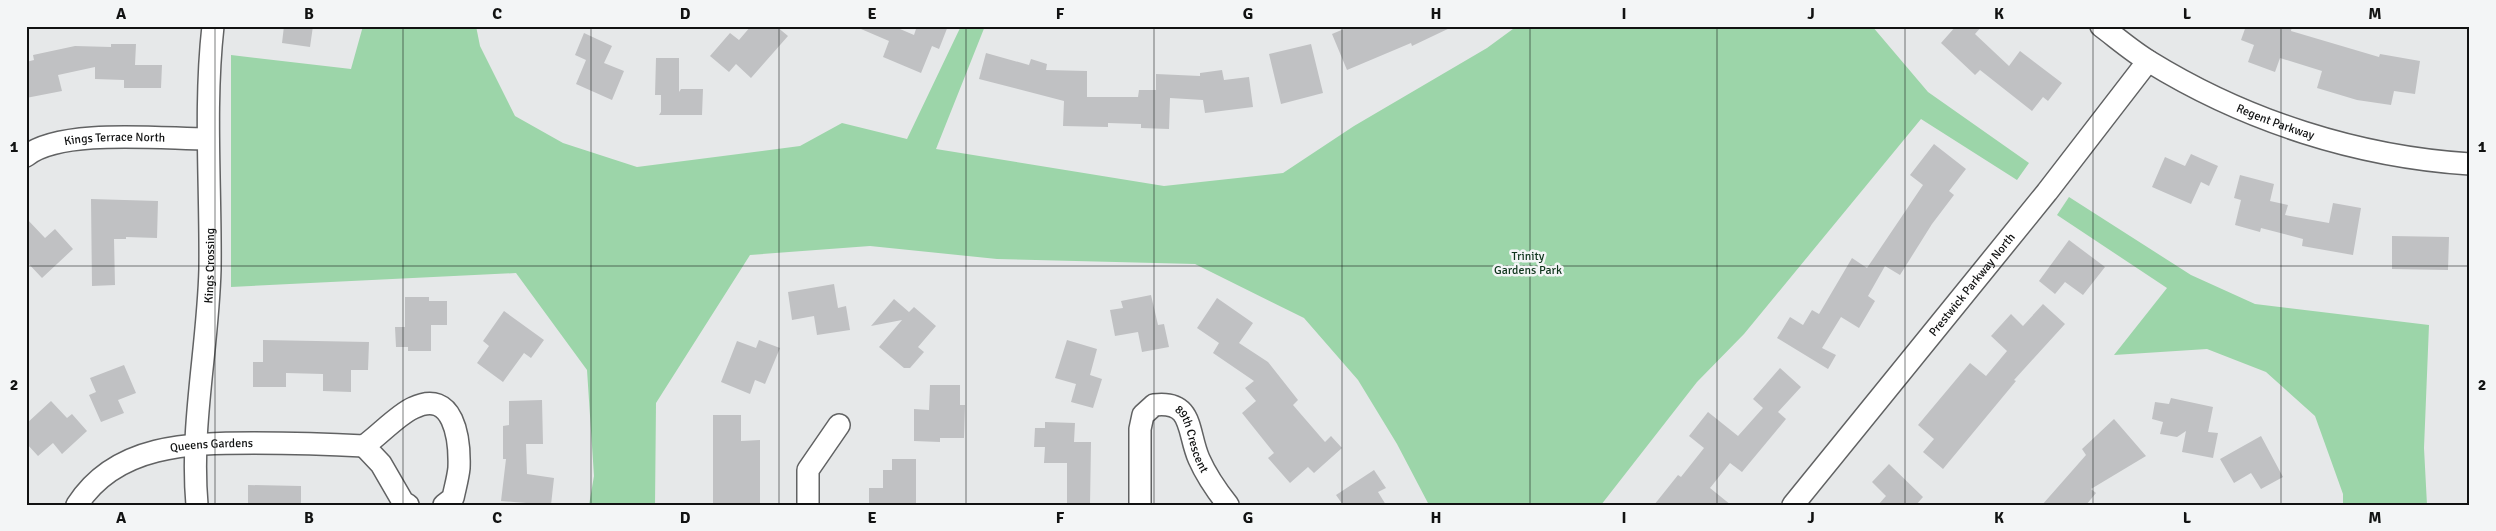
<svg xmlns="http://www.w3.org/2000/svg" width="2496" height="531" font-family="Signika,sans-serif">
<rect width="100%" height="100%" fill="#e6e8e9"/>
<!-- green -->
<path fill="#9cd5a9" d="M363,26H476L480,46L515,116L563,143L637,167L800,146L842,123L907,139L961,26H985L936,149L1164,186L1283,173L1354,126L1487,48L1517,26H1872L1928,92L2029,163L2017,180L1921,119L1744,334L1697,382L1601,505H1429L1397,444L1358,380L1304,318L1195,264L997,259L870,246L750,255L656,403L655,505H589L594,476L587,370L516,273L231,287V55L351,69Z
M2069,197L2191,275L2255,304L2429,325L2424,448L2427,505H2343V494L2315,416L2266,372L2207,349L2114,355L2167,288L2057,215Z"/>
<!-- building -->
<path fill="#c0c1c3" d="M284,26H313L310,47L282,43Z
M751,26H776L788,36L751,78L736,64L729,72L710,56L730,33L739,40Z
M854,26H893L914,35L917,26H948L939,49L932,46L921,73L883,57L889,41Z
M1351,26H1454L1412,46L1411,43L1347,70L1332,34Z
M1956,26H1982L1975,34L2009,66L2020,51L2062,83L2048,101L2043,97L2032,111L1980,70L1975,75L1941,43Z
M2246,26H2292L2291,31L2379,57L2380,54L2420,61L2415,94L2394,91L2391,105L2357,100L2317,88L2322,71L2280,58L2275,72L2248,62L2254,45L2241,40Z
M584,33L612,46L604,63L624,71L612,100L576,84L586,60L575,55Z
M111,44H136L135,65H162L161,88H124V80L95,79V67L58,75L62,91L26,98V62L34,60L33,55L75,46L111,47Z
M1311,44L1323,93L1281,104L1269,54Z
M986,53L1029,65L1031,59L1047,64L1046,70L1087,71V97H1138L1139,90H1156V74L1200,76V73L1222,70L1224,80L1249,77L1253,107L1205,113L1203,100L1170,98L1169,129L1141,128V124L1108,123V127L1063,126L1064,101L979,79Z
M656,58H679V92L681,89H703L702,115H659L661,112V95H655Z
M1934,144L1966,169L1949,191L1954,195L1932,224L1900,275L1885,266L1868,296L1875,301L1859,328L1841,317L1822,348L1836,355L1828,369L1777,338L1790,317L1803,325L1812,310L1819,314L1852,258L1867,268L1923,185L1910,175Z
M2191,154L2218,166L2209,186L2201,182L2191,204L2152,187L2165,157L2185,166Z
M2240,175L2274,184L2270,201L2288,205L2285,215L2329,223L2333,203L2361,208L2353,255L2302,246L2303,239L2261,228L2260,232L2235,225L2241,200L2234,198Z
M91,199L158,201L157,238L126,237V239H114L115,285L92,286Z
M26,218L45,238L55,229L73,249L42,278L26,261Z
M2392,236L2449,237L2448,270L2392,269Z
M2069,240L2105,267L2083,295L2065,282L2055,294L2039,281Z
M834,284L838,308L846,306L850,330L817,335L814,316L792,320L788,292Z
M1151,295L1158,325L1164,324L1169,347L1142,352L1138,332L1115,336L1110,310L1123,308L1121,301Z
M405,297H429V301H447V325H431V351H408V347H396L395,327H405Z
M1217,298L1253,323L1239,343L1268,362L1298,400L1293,405L1325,442L1331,436L1342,448L1314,473L1308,467L1290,483L1268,458L1274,453L1242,413L1256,401L1245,388L1254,381L1213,353L1219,343L1197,328Z
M894,299L909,312L914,307L936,326L918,347L924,352L910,368H904L879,347L902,320L871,326Z
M2043,304L2065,324L2014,380L2016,381L1943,469L1923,452L1934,439L1918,425L1970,363L1986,376L2007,351L1991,336L2011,314L2023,326Z
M504,311L544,340L531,358L524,353L503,382L477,363L489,346L483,341Z
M263,340L369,342L368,370H351V392L323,391V374L286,373V387H253V362H263Z
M759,340L780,348L765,384L755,380L750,394L721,382L737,341L756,348Z
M1067,340L1097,349L1090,375L1102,379L1093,408L1071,402L1076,384L1055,378Z
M124,365L136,393L118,400L124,413L101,422L89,395L96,392L90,378Z
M1780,368L1801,387L1778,412L1786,419L1742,472L1730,463L1710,488L1731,505H1654L1678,475L1681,477L1704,448L1689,436L1708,412L1738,436L1763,408L1753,399Z
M930,385H960V405H965L964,438H940V442L914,441V409L929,410Z
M2171,398L2213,407L2208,432L2218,433L2213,458L2182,452L2186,431L2177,437L2160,434L2163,422L2152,419L2155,402L2169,404Z
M542,400L543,444H526L527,474L554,478L551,505L501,501L506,459H503V426L509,425V401Z
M51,401L67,418L72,414L87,431L62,454L53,443L38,456L26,443V424Z
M713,415H741V441L760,440V505H713Z
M2114,419L2146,456L2091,489L2096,493L2086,505H2042L2086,455L2082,449Z
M1045,422L1075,423L1074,442H1091L1090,505H1067V463H1044L1045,447H1034L1035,428H1045Z
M2261,436L2283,477L2261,489L2251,473L2234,483L2220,459Z
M892,459H916V505H869V488H883V470H892Z
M1889,464L1923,497L1916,505H1878L1886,496L1872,482Z
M1374,470L1386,488L1378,492L1386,505H1343L1336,495Z
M248,485L301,486V505H248Z"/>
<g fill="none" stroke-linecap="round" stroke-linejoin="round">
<!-- minor casing -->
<g stroke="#616263" stroke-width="24">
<g id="minor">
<path id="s1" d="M2101,26C2117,38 2133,52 2150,62C2246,121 2358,157 2470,164"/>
<path id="s2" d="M26,156C61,128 162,139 208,139"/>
<path id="s3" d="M77,505C116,444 190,443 254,443C291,443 328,444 364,446"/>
<path id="s4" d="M197,505C190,426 208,348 210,269C211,188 204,107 213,26"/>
<path d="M408,505L403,502L381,464L364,446C378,436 399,414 413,408C454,388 460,439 459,468C458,478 455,488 453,498L444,505"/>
<path d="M808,505V470L839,425"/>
<path id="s5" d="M1140,505V429L1143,415L1154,405C1194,400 1187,432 1199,459C1206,475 1217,491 1228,505"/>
<path id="s6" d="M1793,505L2047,192L2148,61"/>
</g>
</g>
<!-- minor -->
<use href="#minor" stroke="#fff" stroke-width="21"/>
</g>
<!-- grid -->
<path fill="none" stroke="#111212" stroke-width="1" stroke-opacity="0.55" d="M215,26V505M403,26V505M591,26V505M779,26V505M966,26V505M1154,26V505M1342,26V505M1530,26V505M1717,26V505M1905,26V505M2093,26V505M2281,26V505M26,266H2470"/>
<g text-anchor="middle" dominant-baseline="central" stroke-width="5" stroke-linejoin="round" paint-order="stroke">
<!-- street labels -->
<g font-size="12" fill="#111212" stroke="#f3f5f6">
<text stroke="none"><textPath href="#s1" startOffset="200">Regent Parkway</textPath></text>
<text stroke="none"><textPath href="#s2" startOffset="92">Kings Terrace North</textPath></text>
<text stroke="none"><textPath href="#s4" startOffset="240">Kings Crossing</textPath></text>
<text stroke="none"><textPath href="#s6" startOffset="284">Prestwick Parkway North</textPath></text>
<text stroke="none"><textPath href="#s5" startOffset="164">89th Crescent</textPath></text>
<text stroke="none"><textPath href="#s3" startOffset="154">Queens Gardens</textPath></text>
</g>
<!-- park labels -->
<g font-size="12" fill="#0f351c" stroke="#f3f5f6">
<text x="1528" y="256">Trinity<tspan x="1528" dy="14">Gardens Park</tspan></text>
</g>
</g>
<!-- border -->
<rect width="2496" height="531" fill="none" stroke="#f3f5f6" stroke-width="55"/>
<rect x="28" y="28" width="2440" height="476" fill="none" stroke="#111212" stroke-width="2"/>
<g font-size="16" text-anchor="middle" font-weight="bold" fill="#111212">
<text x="121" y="19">A</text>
<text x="309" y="19">B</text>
<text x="497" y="19">C</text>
<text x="685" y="19">D</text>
<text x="872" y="19">E</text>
<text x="1060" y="19">F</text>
<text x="1248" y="19">G</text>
<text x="1436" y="19">H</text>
<text x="1624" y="19">I</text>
<text x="1811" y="19">J</text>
<text x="1999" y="19">K</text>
<text x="2187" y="19">L</text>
<text x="2375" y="19">M</text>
<text x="14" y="152">1</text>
<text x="2482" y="152">1</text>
<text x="14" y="390">2</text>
<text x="2482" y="390">2</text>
<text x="121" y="523">A</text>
<text x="309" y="523">B</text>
<text x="497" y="523">C</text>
<text x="685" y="523">D</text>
<text x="872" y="523">E</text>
<text x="1060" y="523">F</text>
<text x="1248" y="523">G</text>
<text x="1436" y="523">H</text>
<text x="1624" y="523">I</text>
<text x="1811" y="523">J</text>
<text x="1999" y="523">K</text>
<text x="2187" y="523">L</text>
<text x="2375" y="523">M</text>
</g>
</svg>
